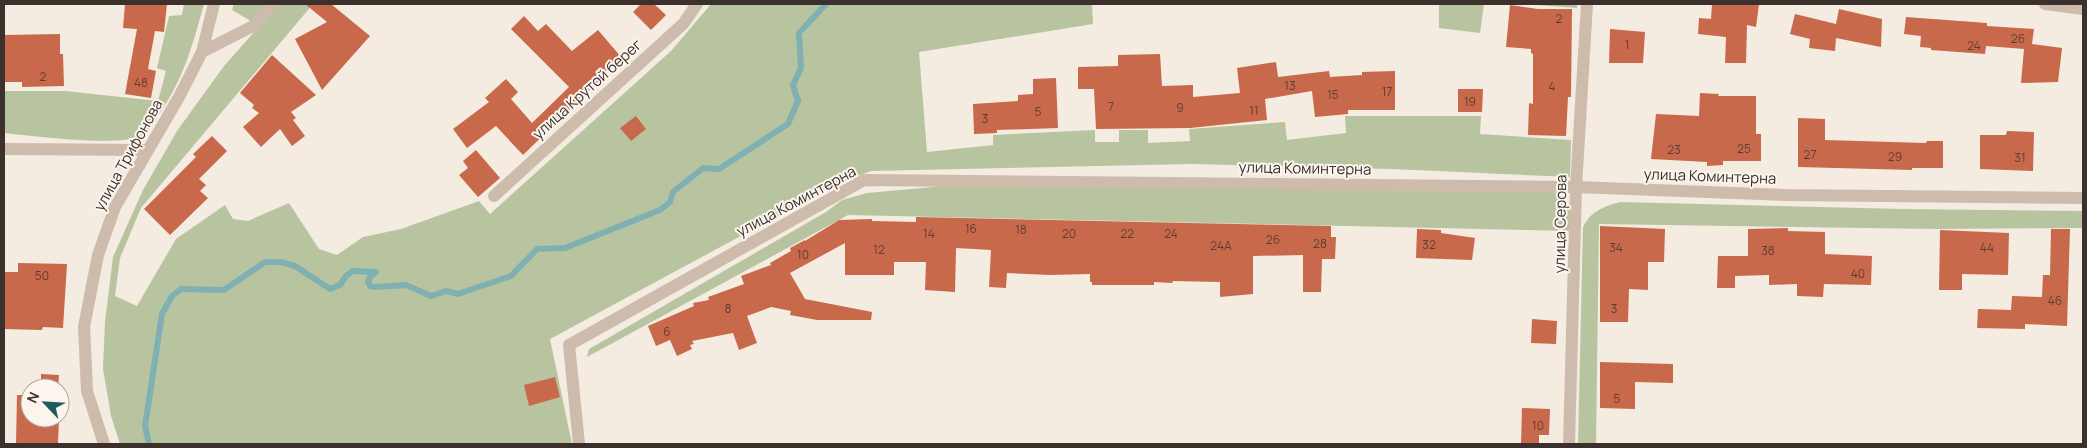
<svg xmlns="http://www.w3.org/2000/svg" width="2087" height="448" font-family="Manrope,sans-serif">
<rect width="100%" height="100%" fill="#f4ebe1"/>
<!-- green -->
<path fill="#b8c4a0" d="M184,4H204C192,47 184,78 158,116C154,123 148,133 141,136C116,147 34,136 4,133V91H65L158,101L166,71L157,68L169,16L182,15Z
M234,4H267L251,21L232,10Z
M279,4H313L141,208L120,258L115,296L137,306L176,239L225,205L233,219L248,221L289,203L319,249L337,255L363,237L401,229L479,201L490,214L671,51L711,4H1092L1093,24L919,52L927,152L993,145V135L1095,130V142H1119V130H1148V143L1190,141L1189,129L1285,122L1287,140L1346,133L1345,116H1481L1480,134L1571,140L1570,177L1392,169L1192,164L871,171L837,184L550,339L572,444H120L111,416L103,369L105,322L113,257L143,190L177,131L224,66Z
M1439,4H1484L1480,33L1439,28Z
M1523,4H1577V8Z
M966,184L1551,192C1572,197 1570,213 1572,231L848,215L587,357L589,349L826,212L842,200L867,193Z
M1620,202L1903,209L2083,211V228L1937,229L1599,224L1596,444H1578L1583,227C1591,211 1603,207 1620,202Z"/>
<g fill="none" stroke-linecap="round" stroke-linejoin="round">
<!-- stream -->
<path stroke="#7fb0b2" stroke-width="6" d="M149,444L145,426L162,314L172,296L181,289L224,290L265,262H281L295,266L330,289L340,285L346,276L353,271L376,272L370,277L368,282L370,286L375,287L406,285L431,296L446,291L458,294L511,276L537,249L565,248L660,210L670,202L673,192L703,168L719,169L788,124L798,101L793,85L801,68L799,33L826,4"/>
</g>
<!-- building -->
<path fill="#c8694b" d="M125,4H167L164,32L155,31L148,69L156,71L151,98L125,94L137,29L123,28Z
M305,4H331L370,36L322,90L295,39L327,22Z
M641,4H654L666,15L651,30L633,12Z
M1712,4H1759L1756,27L1747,25L1746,63H1725L1726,37L1698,34L1699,18L1711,19Z
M1510,5L1538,9H1572L1571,97H1568L1566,136L1528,135L1529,103L1533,104V54L1531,53V49L1506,47Z
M1839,9L1882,19L1881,47L1836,38L1835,51L1809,48L1810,39L1790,34L1795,14L1836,24Z
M524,16L538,31L546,24L572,51L598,30L622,58L599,77L601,79L523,155L496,126L467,148L453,129L489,102L485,98L506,79L518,92L511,99L532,123L569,87L511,29Z
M1906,17L1987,23V26L2034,29L2032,44L2062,48L2058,82L2021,83L2024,49L1986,46L1985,54L1931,50V48L1920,47L1921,36L1904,34Z
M1610,29L1645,32L1643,63H1609Z
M60,34V54H63L64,86L22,87V82H4V35Z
M1160,54L1162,86L1193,85V97L1240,93L1237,68L1276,62L1278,77L1329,71L1330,77L1362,75V72L1395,71V110H1348V114L1315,117L1312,91L1265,99L1267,120L1190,128L1096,129L1094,89H1078V67L1118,66V55Z
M272,55L316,95L291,112L296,118L293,120L305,136L292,146L280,129L261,147L243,127L259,113L252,108L254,105L240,93Z
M1056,78L1058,128L997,130V133L974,134L973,104L1018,101V95L1033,94V79Z
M1458,89H1483L1482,112H1458Z
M1700,93L1719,94L1718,96H1756V134H1761V161H1723V165L1707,166V162L1651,159L1656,114L1699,116Z
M636,116L646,129L631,141L620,128Z
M1798,118L1825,119V140L1926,143L1927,141H1943V168H1912V170L1798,167Z
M2007,131L2034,132L2033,171L1980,169V135H2006Z
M212,136L227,151L199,179L206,185L200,191L208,198L170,235L144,209L196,157L193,154Z
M476,150L500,178L478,197L459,175L468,168L463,161Z
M916,217L1331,226V237H1336L1335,259H1322L1321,292H1303V255L1253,256V294L1220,297V282L1173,281L1172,283L1154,282V285H1092V282H1090V274L1050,275L1007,273L1006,288L989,287L991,250L956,248L955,292L925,290L926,262H894V275H845V243L790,273L805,299L872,312L871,320H817L790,315L791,311L771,307L747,316L757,343L739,350L733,333L692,341L694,344L690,345L692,349L677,356L670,340L656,346L648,326L694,306L693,303L709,300L708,297L744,284L741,276L771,265L770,263L791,251L790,248L805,240V241L839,220L872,219V221L916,222Z
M1600,226L1665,229L1664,262H1648V290L1629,289L1628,322H1600Z
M1788,228V231L1825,232V254L1872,256L1871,285L1824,284L1823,297L1797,296V284L1769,285V275L1735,276V288H1717L1718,256H1748V229Z
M1417,229L1441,230V233L1475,238L1472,260L1416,258Z
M2051,229H2070L2067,326L2025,324V329L1977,328L1978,309L2011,310L2012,296L2042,297L2043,275H2050Z
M1940,230L2009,233L2008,275L1962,274V290H1939Z
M18,263L67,264L63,328L43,327L42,330L4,329V272H18Z
M1532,319L1557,321L1556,344L1531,343Z
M1600,362L1673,364V383L1635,382V409L1600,408Z
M41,374L59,375L58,388H41Z
M555,377L560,397L529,406L524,385Z
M17,395H30V418H59L58,444H16Z
M1522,408L1550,409L1549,435H1539V444H1521Z"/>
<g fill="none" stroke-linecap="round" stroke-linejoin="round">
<!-- minor -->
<path stroke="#cdbbac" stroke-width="12" d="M2045,4L2083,9
M202,52L253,26L272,4
M4,149L148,150
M494,196L683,24L697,4
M104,444L87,391L84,327L98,255L115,207L179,97L202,52L214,4
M579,444L569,345L864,180L1576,187L1786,195L2083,198
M1569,444L1576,187L1587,4"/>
</g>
<g text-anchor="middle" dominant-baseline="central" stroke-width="4" stroke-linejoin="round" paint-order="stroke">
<!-- number labels -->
<g font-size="12" fill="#5e3e33">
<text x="1559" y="18">2</text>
<text x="2018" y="38">26</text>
<text x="1627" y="44">1</text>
<text x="1974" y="45">24</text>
<text x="43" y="76">2</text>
<text x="141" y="82">48</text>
<text x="1290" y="85">13</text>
<text x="1552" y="86">4</text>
<text x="1387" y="91">17</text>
<text x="1333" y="94">15</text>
<text x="1470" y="101">19</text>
<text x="1111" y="106">7</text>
<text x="1180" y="107">9</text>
<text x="1254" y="110">11</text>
<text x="1038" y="111">5</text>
<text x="985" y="118">3</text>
<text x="1744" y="148">25</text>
<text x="1674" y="149">23</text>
<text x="1810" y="154">27</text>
<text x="1895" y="156">29</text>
<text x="2020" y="157">31</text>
<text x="971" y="228">16</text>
<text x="1021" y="229">18</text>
<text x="929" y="233">14</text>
<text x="1069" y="233">20</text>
<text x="1127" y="233">22</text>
<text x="1171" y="233">24</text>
<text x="1273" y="239">26</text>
<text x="1320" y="243">28</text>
<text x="1429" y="244">32</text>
<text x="1221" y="245">24А</text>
<text x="1616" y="247">34</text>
<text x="1987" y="247">44</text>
<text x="879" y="249">12</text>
<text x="1768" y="250">38</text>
<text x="803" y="254">10</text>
<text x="1858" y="273">40</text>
<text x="42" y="275">50</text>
<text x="2055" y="300">46</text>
<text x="728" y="308">8</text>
<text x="1614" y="308">3</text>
<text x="667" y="331">6</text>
<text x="1617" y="398">5</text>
<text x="1538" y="425">10</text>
</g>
<!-- street labels -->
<g font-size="15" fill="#3b302b" stroke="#fbf5ee">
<text transform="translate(587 89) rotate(-42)">улица Крутой берег</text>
<text transform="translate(128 155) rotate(-61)">улица Трифонова</text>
<text transform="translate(1305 168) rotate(1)">улица Коминтерна</text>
<text transform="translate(1710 176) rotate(2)">улица Коминтерна</text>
<text transform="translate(796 201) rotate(-28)">улица Коминтерна</text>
<text transform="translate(1560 224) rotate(-89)">улица Серова</text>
</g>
</g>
<!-- border -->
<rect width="2087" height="448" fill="none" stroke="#3b302b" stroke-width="10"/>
<!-- north arrow -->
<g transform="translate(45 403) rotate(295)"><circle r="24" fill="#fbf5ee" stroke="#aea6a0"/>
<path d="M0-4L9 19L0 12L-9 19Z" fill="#1f5a5e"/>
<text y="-8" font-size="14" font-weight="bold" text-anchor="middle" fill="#3b302b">N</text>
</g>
</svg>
